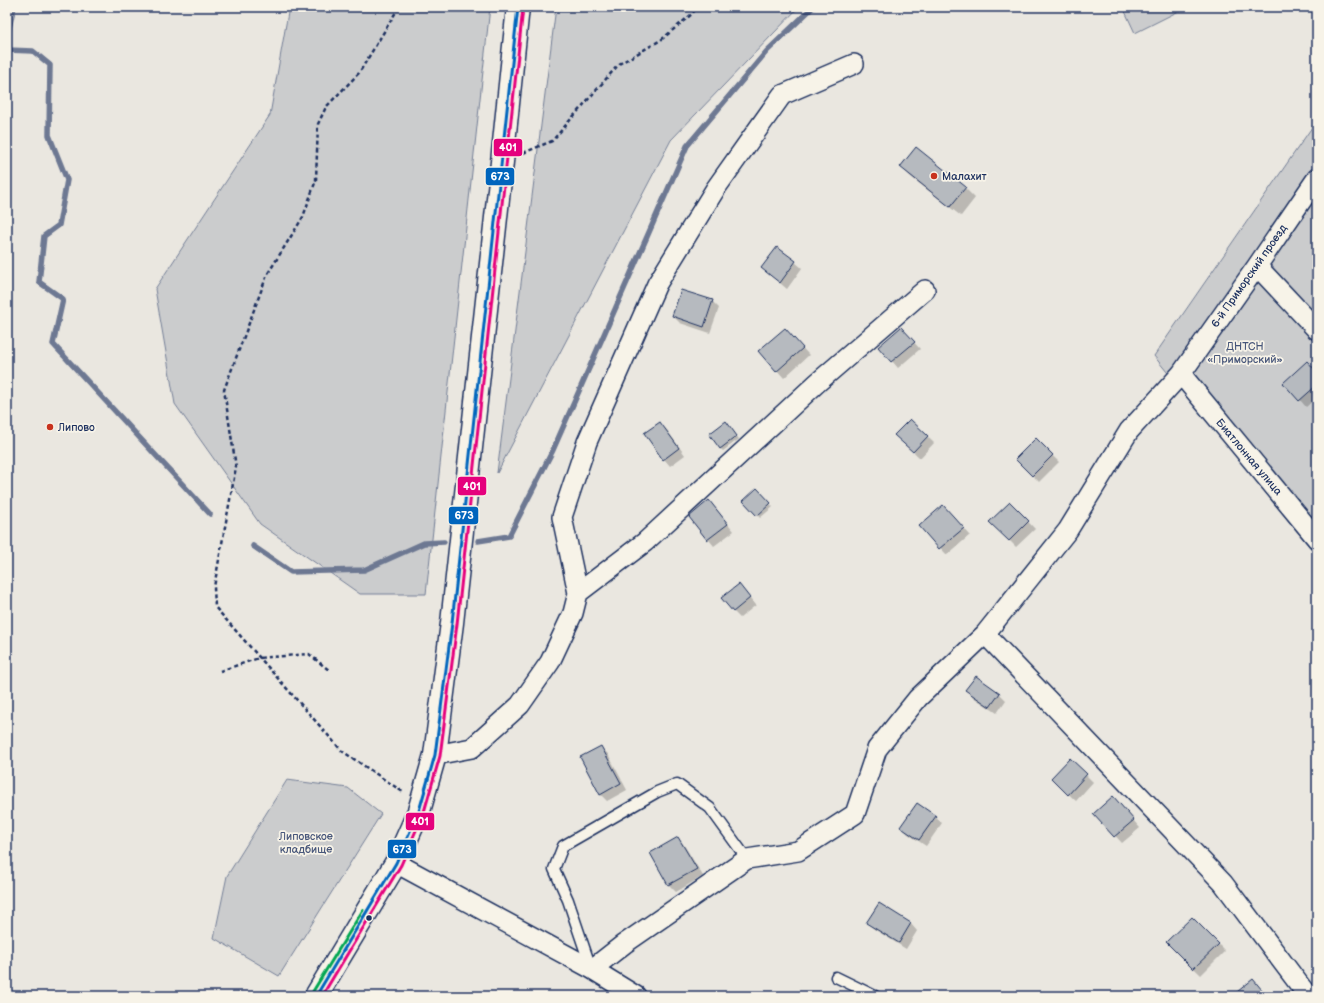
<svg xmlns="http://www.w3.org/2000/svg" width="1324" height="1003" font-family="'Balsamiq Sans',sans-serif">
<rect width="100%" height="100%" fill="#eae7e0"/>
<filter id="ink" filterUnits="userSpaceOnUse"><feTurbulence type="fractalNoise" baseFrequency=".025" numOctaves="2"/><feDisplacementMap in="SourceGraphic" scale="8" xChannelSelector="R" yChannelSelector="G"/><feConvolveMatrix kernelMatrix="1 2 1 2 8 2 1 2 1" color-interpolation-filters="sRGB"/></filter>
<g filter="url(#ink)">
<!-- green -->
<path fill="#cbcccd" stroke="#737e96" d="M289,7H490L426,594H360L260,524L175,404L155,289L270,115Z
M556,7H799L671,140L497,473Z
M1123,7H1187L1135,33Z
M1317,120V556L1154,356Z
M287,780L348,788L381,814L279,976L214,938L227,876Z"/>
<!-- water -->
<path fill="#a3a8b4" stroke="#6d7892" d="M7,7H16L7,47Z"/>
<!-- shadow -->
<path fill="#0003" d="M901,167L965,188L975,198L961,216L911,177Z
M777,248L795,262L802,268L787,289L762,268Z
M712,301L719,308L710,333L680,323L673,316Z
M901,328L920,349L898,368L892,361Z
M791,336L809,355L784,378L760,351Z
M1317,372V397L1306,407L1300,400Z
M910,420L934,443L920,458L896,435Z
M660,423L667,430L685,455L670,466L664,459Z
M729,426L739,439L723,451L720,448Z
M1036,440L1059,462L1039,482L1017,459Z
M757,490L773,507L760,518L745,501Z
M1010,503L1035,529L1016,547L991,522Z
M715,508L734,531L714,546L690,517Z
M950,513L970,535L947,555L920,526Z
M745,592L756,605L740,618L733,611Z
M967,690L1000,694L1006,700L997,713L973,697Z
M601,747L608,754L627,790L607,801L600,794Z
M1070,759L1093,782L1076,801L1059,785Z
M1119,804L1140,828L1122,843L1095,814Z
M935,817L942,823L926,846L908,834L901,827Z
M678,838L684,845L703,876L676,892L669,885L651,854Z
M879,904L911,924L917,931L906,949L874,929L867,923Z
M1192,918L1225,951L1201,975L1167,942Z"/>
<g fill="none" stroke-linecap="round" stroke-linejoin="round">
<!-- stream -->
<path stroke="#6d7892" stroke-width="5.5" d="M7,50L33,51L50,65L49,135L67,180L59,225L44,236L39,282L63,299L53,344L210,514
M478,541L509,536L553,450L687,146L767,51L813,7
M253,546L291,572L364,570L424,543L444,542"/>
</g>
<!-- building -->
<path fill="#b6babf" stroke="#1b2f5e" d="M916,147L966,187L950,207L900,167Z
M777,247L796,261L780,283L761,268Z
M681,290L713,300L704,327L672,316Z
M901,327L915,342L891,362L878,347Z
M785,328L803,348L776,372L758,351Z
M1307,361L1317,372V385L1299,401L1283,383Z
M910,419L928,436L913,452L894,435Z
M726,421L737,436L720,449L709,434Z
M660,422L679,448L663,460L644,433Z
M1036,438L1053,455L1032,476L1015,459Z
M757,488L771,503L757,516L743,501Z
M709,500L728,524L707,540L689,517Z
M1010,502L1029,521L1009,541L989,522Z
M943,505L964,528L939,549L919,526Z
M739,584L750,598L733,612L721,598Z
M976,676L1000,693L990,707L965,690Z
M601,746L621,783L600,795L580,757Z
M1070,758L1087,774L1068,795L1051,778Z
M1113,796L1134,820L1114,837L1093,814Z
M917,803L936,816L919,840L900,827Z
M678,837L697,869L668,885L650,853Z
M879,903L911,923L899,943L866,923Z
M1192,917L1219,944L1193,969L1166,942Z
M1253,979L1267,996H1232Z"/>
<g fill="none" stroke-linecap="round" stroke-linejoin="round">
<!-- lane casing -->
<g stroke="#1b2f5e" stroke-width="13">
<path id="lane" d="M591,968L568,900L554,869L563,846L657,792L677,784L710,808L747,859
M836,977L875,996"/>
</g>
<!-- street casing -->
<g stroke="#1b2f5e" stroke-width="22">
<path id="street" d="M1257,266L1317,330
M1181,374L1317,539
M578,593L645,542L817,383L925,290
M985,634L1223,883L1308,996
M435,755L472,748L520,705L550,662L573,613L578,593L562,517L587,442L657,284L716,188L782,95L854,64
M396,863L592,969L636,996
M592,969L624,944L747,859L798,851L855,814L877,749L918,698L985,634L1068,530L1129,431L1181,374L1257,266L1317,178"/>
</g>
<!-- secondary casing -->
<g stroke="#1b2f5e" stroke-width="25">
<path id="secondary" d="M316,996L396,863L419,811L435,755L452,623L502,162L518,7"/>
</g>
<!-- path -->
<path stroke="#1b2f5e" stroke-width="2.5" stroke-dasharray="4 3" stroke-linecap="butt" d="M399,7L359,73L326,107L318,124L316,180L303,217L267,275L224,390L236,467L214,587L215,607L342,751L403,792
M523,153L552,141L619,64L661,40L692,14L697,7
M220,671L259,658L309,654L330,671"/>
<!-- lane -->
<use href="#lane" stroke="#f7f3e8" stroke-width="10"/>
<!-- street -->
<use href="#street" stroke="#f7f3e8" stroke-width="19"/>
<!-- secondary -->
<use href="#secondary" stroke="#f7f3e8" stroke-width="22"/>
<!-- bus-1 casing -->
<g stroke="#f7f3e8" stroke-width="6">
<path id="bus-1" d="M316,996L396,863L419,811L435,755L452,623L518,7"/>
</g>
<!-- bus-2 casing -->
<g stroke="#f7f3e8" stroke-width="6">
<path id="bus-2" d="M322,996L401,865L424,812L440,756L457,624L523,8"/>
</g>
<!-- bus-3 casing -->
<g stroke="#f7f3e8" stroke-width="6">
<path id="bus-3" d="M312,993L363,910"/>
</g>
<!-- bus-1 -->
<use href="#bus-1" stroke="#0065bd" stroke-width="3"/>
<!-- bus-2 -->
<use href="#bus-2" stroke="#e5007d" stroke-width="3"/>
<!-- bus-3 -->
<use href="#bus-3" stroke="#00a651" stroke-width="3"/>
</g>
</g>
<!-- markers -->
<g fill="#c8321e" stroke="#f7f3e8" stroke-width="1.5">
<circle cx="934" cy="176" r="4"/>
<circle cx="50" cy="427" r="4"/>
</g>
<circle fill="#1b2f5e" stroke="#f7f3e8" stroke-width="1.5" cx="369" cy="918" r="3.5"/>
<g text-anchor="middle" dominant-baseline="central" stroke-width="3.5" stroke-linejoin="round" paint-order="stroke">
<!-- poi labels -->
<g font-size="11" fill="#1b2f5e" stroke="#f7f3e8" text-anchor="start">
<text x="942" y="176">Малахит</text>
<text x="58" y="427">Липово</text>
</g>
<!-- street labels -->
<g font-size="11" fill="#1b2f5e" stroke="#f7f3e8">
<text transform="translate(1249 276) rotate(-55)">6-й Приморский проезд</text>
<text transform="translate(1249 457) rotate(50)">Биатлонная улица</text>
</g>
<!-- park labels -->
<g font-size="11" fill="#47567a" stroke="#f7f3e8">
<text x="1245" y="346">ДНТСН<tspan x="1245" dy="13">«Приморский»</tspan></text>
<text x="306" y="836">Липовское<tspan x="306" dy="13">кладбище</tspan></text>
</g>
</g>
<g stroke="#f7f3e8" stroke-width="1.5">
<rect x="493" y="138" width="30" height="19" rx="4" fill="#e5007d"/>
<rect x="485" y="167" width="30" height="19" rx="4" fill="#0065bd"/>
<rect x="457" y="476" width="30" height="20" rx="4" fill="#e5007d"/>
<rect x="448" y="506" width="31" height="19" rx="4" fill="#0065bd"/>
<rect x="405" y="812" width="30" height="19" rx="4" fill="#e5007d"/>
<rect x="387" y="839" width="30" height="20" rx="4" fill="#0065bd"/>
</g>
<g font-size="11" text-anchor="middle" font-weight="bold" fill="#fff">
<text x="508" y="151">401</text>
<text x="500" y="180">673</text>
<text x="472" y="490">401</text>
<text x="464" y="519">673</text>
<text x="420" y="825">401</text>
<text x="402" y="853">673</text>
</g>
<!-- margin -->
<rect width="1324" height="1003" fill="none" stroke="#f7f3e8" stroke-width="24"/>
<rect x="12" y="12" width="1300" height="979" fill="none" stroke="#1b2f5e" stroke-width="1.5" filter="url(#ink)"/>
</svg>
